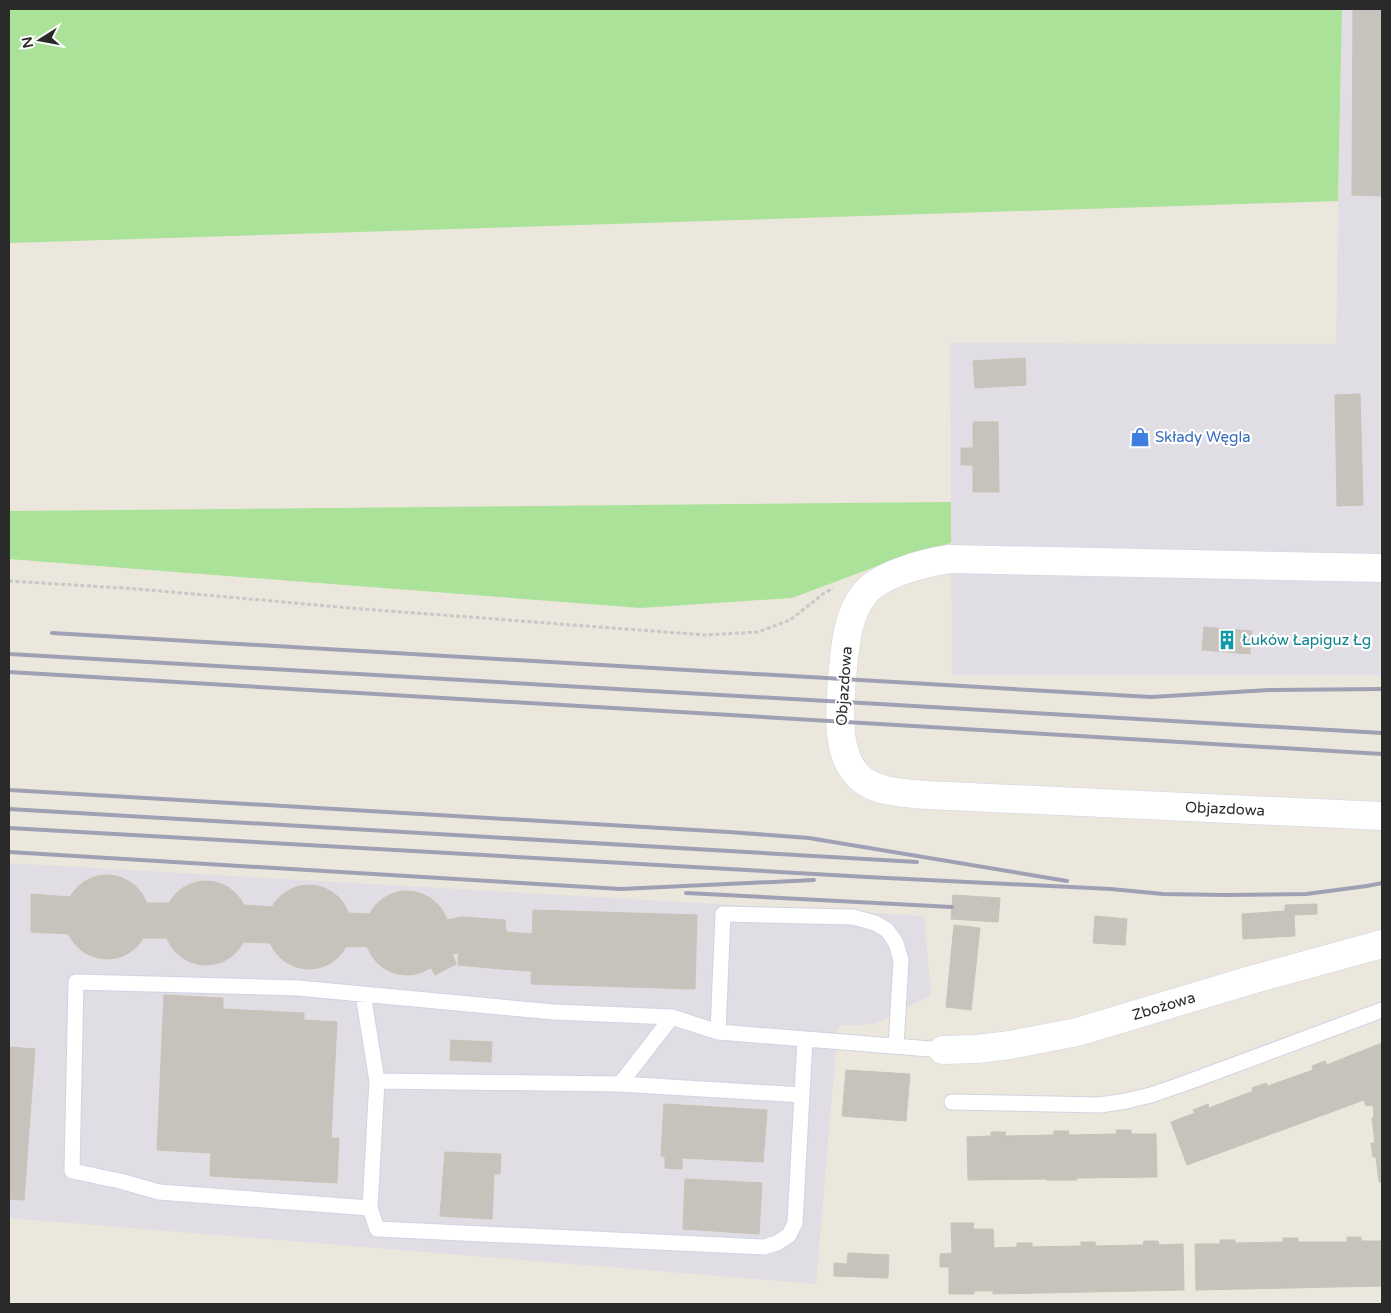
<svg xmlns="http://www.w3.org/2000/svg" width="1391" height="1313" font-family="'Varela Round',sans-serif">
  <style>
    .industrial { fill: #e0dde4 }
    .green { fill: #aae299 }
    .building { fill: #c7c3bc; stroke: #c7c3b6 }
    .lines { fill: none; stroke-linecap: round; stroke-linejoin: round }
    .lane-casing { stroke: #d1d3e3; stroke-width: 17 }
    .street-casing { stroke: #d1d3e3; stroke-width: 29 }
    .path { stroke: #c8c8c8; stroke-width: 3; stroke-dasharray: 4 2.5; stroke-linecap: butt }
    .lane { stroke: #fff; stroke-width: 15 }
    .street { stroke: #fff; stroke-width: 28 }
    .rail { stroke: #9fa0b4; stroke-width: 4 }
    .labels { text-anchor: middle; stroke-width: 4.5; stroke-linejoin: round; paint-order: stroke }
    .shop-label { font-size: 15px; fill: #366cbe; stroke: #fff; text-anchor: start }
    .culture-label { font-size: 15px; fill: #0d838f; stroke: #fff; text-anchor: start }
    .street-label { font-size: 15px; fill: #2a2a2a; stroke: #fff }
  </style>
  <rect width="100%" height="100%" fill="#ece7dc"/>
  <!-- industrial -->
  <path class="industrial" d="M1342,9H1382V675H952L950,343L1336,344Z
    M9,863L924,916L931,995L874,1024L838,1026L816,1284L9,1218Z"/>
  <!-- green -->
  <path class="green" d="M9,9H1342L1338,201L9,243Z
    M951,502V543L907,555L792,598L641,608L9,559V511Z"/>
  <!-- building -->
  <path class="building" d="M1353,9H1382V196L1352,195Z
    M1025,358L1026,385L975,388L973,361Z
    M1360,394L1363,505L1337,506L1335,395Z
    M973,422H998L999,492H973V465H961V448H973Z
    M1204,627L1252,631L1250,654L1202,650Z
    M65 917a42 42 0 1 1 84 0a42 42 0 1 1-84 0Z
    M164 923a42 42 0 1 1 84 0a42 42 0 1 1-84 0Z
    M267 927a42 42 0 1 1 84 0a42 42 0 1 1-84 0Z
    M365 933a42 42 0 1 1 84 0a42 42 0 1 1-84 0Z
    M31,894L70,897L66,910V924L69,934L31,932Z
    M953,895L1000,898L998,922L951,919Z
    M147,903H169L165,917L166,931L168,938H143L147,930L149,916Z
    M1317,904V914L1294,915L1295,936L1243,939L1242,914L1285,911V905Z
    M244,905L272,907L267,920L268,935L271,943L243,942L246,936L248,923L246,909Z
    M533,910L697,915L695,989L531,984Z
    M349,913L370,914L365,927L366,941L368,946L345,947L349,940L351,927Z
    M1095,916L1127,919L1125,945L1093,943Z
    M461,917L458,953L452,954L443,953L447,947L449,933L447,920Z
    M461,917L505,920L506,932L502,969L458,965Z
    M954,925L980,928L971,1010L946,1007Z
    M506,932L532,934L531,971L502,969Z
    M443,953L452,954L456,964L435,975L431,968L440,958Z
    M164,995L223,998V1009L304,1013V1020L337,1022L331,1138H339L337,1183L210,1176L211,1153L157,1150Z
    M451,1040L492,1042L491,1062L450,1060Z
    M1382,1043V1182H1379L1376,1157H1373L1371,1143H1375L1372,1118L1374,1117L1373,1105L1366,1106L1349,1056Z
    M9,1047L35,1049L24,1200L9,1199Z
    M1349,1056L1364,1100L1187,1165L1171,1122L1195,1113L1193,1110L1208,1104L1209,1108L1253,1091L1252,1088L1266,1083L1268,1086L1313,1070L1312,1066L1325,1061L1327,1065Z
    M846,1070L910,1074L906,1121L842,1116Z
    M664,1104L767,1110L763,1162L682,1158V1169L665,1168V1157L661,1156Z
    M1116,1130H1131V1134H1156L1157,1177L1077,1178V1180H1046V1179L968,1180L967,1137L991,1136V1132H1006L1005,1136L1054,1135V1131H1069L1068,1135L1117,1134Z
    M445,1152L501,1154L500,1174H494L492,1219L440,1216Z
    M685,1179L762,1183L759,1234L683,1229Z
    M951,1223H974L973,1229H993L994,1248L1017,1247V1243H1032V1247L1081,1246V1242H1095L1096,1246L1143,1245L1144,1241H1158L1159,1245L1183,1244L1184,1290L993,1294V1291H974V1294H949V1267H940V1254L952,1253Z
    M1347,1237H1361V1241H1382V1286L1196,1290L1195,1244H1220V1240H1235V1243L1283,1242V1238H1298V1242H1347Z
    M848,1253L889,1255L888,1278L834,1276V1263L847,1264Z"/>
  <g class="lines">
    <defs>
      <path id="lane" d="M363,994L377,1081
        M672,1017L620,1084L377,1081L370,1208L159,1192L120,1181L72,1171L76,982L298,988L554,1012L672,1017L718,1032L943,1050
        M718,1032L723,914L853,917L875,923L887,930L896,943L901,960L896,1046
        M620,1084L802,1095
        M952,1102L1100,1105L1126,1101L1151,1095L1183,1084L1382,1010
        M370,1208L377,1229L764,1247L777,1243L789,1235L795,1223L805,1039"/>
      <g id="street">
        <path id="s1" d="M1382,568L950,559C927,562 881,574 866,592C846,615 845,649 842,678C840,709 834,760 864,781C882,793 906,793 927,795L1382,816"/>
        <path id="s2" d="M943,1050L977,1049L1010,1045L1077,1032L1251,980L1382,944"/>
      </g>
    </defs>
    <!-- lane casing -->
    <use href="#lane" class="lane-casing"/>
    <!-- street casing -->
    <use href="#street" class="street-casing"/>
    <!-- path -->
    <path class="path" d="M9,581L138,589L350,608L705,635L758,632L790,620L823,594L833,588"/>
    <!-- lane -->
    <use href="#lane" class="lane"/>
    <!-- street -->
    <use href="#street" class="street"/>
    <!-- rail -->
    <path class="rail" d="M52,633L1151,697L1269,690L1382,689
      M9,654L1382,733
      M9,672L1382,754
      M9,790L729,832L809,838L1067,881
      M9,809L917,862
      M9,828L867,877L1111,889L1163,894L1225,895L1306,894L1367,886L1382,883
      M9,852L621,889L814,880
      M686,893L952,907"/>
  </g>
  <!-- icons -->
  <defs>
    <symbol id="shop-bare" viewBox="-9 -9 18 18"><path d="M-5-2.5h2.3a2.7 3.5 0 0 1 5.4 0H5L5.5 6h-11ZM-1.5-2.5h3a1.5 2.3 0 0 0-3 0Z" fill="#3f7fe0" stroke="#fff" stroke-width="2.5" paint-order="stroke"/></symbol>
    <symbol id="building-bare" viewBox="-9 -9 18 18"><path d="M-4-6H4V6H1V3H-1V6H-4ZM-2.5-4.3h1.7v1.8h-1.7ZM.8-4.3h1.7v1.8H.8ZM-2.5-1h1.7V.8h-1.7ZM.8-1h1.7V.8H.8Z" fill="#0f9aa8" stroke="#fff" stroke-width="2.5" paint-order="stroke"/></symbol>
  </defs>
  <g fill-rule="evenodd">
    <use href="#shop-bare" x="1126" y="423" width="28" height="28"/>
    <use href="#building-bare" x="1213" y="626" width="28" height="28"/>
  </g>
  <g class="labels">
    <!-- shop labels -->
    <g class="shop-label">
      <text x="1155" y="442">Składy Węgla</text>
    </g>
    <!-- culture labels -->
    <g class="culture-label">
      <text x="1242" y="645">Łuków Łapiguz Łg</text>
    </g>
    <!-- street labels -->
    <g class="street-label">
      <text transform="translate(844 686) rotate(-86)" y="5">Objazdowa</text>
      <text dy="5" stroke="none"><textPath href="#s1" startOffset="1088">Objazdowa</textPath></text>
      <text dy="5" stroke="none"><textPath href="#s2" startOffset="226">Zbożowa</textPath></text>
    </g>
  </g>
  <!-- border -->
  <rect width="1391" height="1313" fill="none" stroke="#2a2a2a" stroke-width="20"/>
  <!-- north arrow -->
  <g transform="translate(40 40) rotate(259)" stroke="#ffffff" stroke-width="4" paint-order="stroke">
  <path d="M0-4L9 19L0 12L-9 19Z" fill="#2a2a2a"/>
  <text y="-8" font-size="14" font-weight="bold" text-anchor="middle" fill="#2a2a2a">N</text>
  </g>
</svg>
